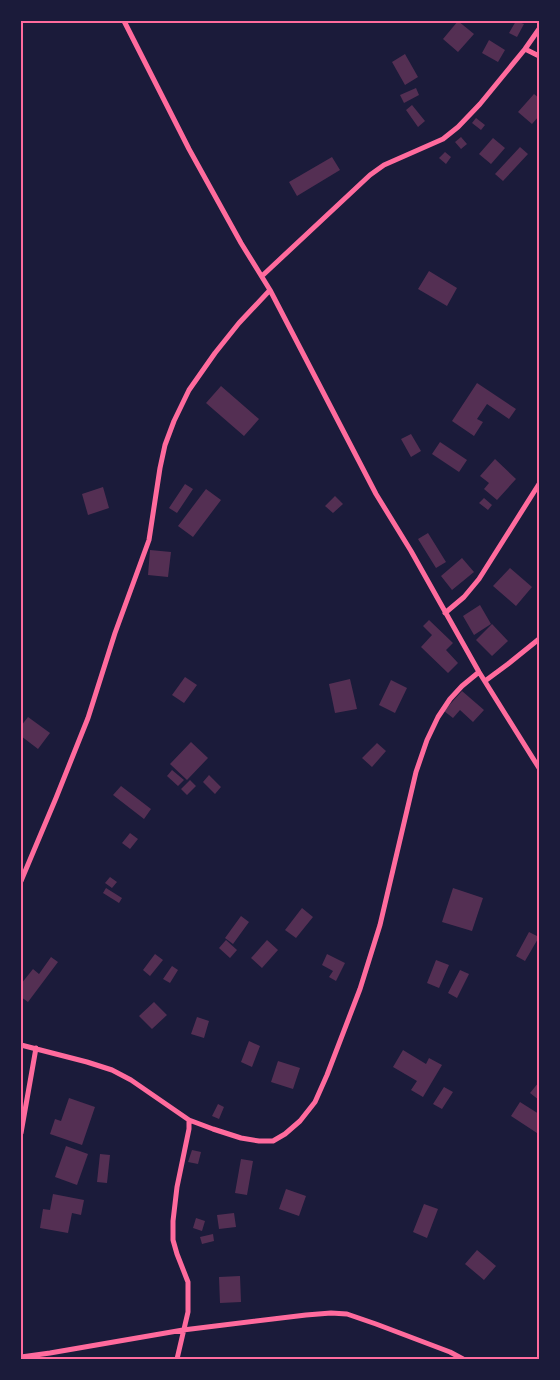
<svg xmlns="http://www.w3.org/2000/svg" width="560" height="1380" font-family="Commissioner,sans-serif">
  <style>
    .building { fill: #542f53 }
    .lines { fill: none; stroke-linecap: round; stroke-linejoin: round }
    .minor { stroke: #ff6b9d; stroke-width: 5 }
    .neatline { fill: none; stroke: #ff6b9d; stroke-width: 2 }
  </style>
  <rect width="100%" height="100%" fill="#1b1b3a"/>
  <!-- building -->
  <path class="building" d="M458,21L474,34L458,52L443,39Z
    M516,21L524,24L517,37L509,33Z
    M489,40L505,50L498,62L482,53Z
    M405,54L418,77L405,85L392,62Z
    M416,88L419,95L404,103L400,95Z
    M534,94L539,98V116L532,124L518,112Z
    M412,105L425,121L418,127L406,110Z
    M476,118L485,125L481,130L472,123Z
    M461,137L467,144L461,149L455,142Z
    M493,138L505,148L491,164L479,154Z
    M520,147L528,154L503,181L495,174Z
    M445,152L451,157L446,164L439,158Z
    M332,157L340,170L297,196L289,182Z
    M429,271L457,288L447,306L418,289Z
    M477,383L516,409L509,419L487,404L477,419L483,422L474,436L452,421Z
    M221,386L259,419L244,436L206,403Z
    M411,434L421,451L411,457L401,439Z
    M440,442L467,460L459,472L432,454Z
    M495,459L516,479L497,500L484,489L489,483L480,476Z
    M185,484L193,489L177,513L169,508Z
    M103,487L109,508L88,515L82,494Z
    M206,489L221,500L193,537L178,526Z
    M335,496L343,504L333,513L325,506Z
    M484,498L492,505L488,510L479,503Z
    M428,533L446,562L436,568L418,539Z
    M150,550L171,552L168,577L148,575Z
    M462,558L474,572L452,590L441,576Z
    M510,568L532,587L516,606L493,586Z
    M480,605L491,624L474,635L463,616Z
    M429,620L453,643L446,650L458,663L448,673L421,647L432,635L423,626Z
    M492,624L508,641L492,656L476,640Z
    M185,677L197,685L184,703L172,695Z
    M350,679L357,709L335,713L329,684Z
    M391,680L407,688L395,713L379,705Z
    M462,691L484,710L473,722L460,710L453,718L444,711Z
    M28,717L50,733L38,749L21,736V726Z
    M191,742L208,758L187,780L170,764Z
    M377,743L386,751L372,767L362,758Z
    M172,770L184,780L178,786L167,776Z
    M209,775L221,787L215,794L203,782Z
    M190,780L196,786L187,795L181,789Z
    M121,786L151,809L144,819L113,795Z
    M130,833L138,839L130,849L122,843Z
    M110,877L117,882L112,888L105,883Z
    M106,888L122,898L119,903L103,893Z
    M453,888L483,898L472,931L442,922Z
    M302,908L313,917L296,938L285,930Z
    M241,916L249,922L233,944L225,938Z
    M529,932L539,937L525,961L516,956Z
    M226,940L237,950L230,958L219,948Z
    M267,940L278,950L262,968L251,958Z
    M155,954L163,960L150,976L143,970Z
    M327,954L345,963L336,981L329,977L333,971L322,965Z
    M51,957L58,962L28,1002L21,997V984L33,969L39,974Z
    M436,960L449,965L439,988L427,983Z
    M172,966L178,970L170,983L163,979Z
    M460,970L469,974L457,998L448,993Z
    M154,1002L167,1015L152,1029L139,1016Z
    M197,1017L209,1021L204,1038L191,1034Z
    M249,1041L260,1046L252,1067L241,1062Z
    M403,1050L426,1064L429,1058L442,1065L423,1097L411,1090L417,1081L393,1067Z
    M278,1061L300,1068L293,1089L271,1082Z
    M539,1082V1100L530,1093Z
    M444,1087L453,1092L442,1109L433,1104Z
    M69,1098L95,1107L82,1145L50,1134L55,1119L61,1121Z
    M520,1102L539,1114V1130L537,1133L511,1116Z
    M218,1104L224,1107L219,1119L212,1116Z
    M66,1146L88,1154L77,1185L55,1177Z
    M192,1150L201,1152L198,1164L188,1162Z
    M100,1154L110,1155L107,1183L97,1182Z
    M241,1159L253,1161L247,1195L235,1193Z
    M286,1189L306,1196L299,1216L279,1209Z
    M53,1194L84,1200L81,1215L72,1213L68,1233L40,1228L43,1209L50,1210Z
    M424,1204L438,1209L427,1238L413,1232Z
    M234,1213L236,1227L219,1229L217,1215Z
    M196,1218L205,1221L202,1231L193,1228Z
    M213,1234L214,1241L202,1244L200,1237Z
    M477,1250L496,1266L484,1280L465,1264Z
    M240,1276L241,1302L220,1303L219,1277Z"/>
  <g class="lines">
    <!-- minor -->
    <path class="minor" d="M124,21L189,149L241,243L270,290L376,494L411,551L479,672L539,768
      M525,49L539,56
      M262,276L370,175L384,165L443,139L458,127L480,104L525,49L539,29
      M445,613L464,597L479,579L539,484
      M485,681L508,664L539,639
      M21,881L56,798L88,718L115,633L149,540L160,468L165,445L174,421L189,390L215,353L239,323L270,290
      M21,1045L87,1062L112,1070L131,1080L189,1120L213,1129L241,1138L259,1141H273L285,1134L300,1121L315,1102L327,1075L360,989L380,925L416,772L427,740L438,717L450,699L462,686L479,672
      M21,1133L36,1048
      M21,1357L50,1353L183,1330L306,1315L331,1313L347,1314L376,1324L450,1352L463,1359
      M177,1359L188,1312V1282L177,1254L173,1240V1221L177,1187L189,1129V1120"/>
  </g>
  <!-- border -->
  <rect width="560" height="1380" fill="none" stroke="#1b1b3a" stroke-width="45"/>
  <rect x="22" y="22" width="516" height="1336" class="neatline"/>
</svg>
